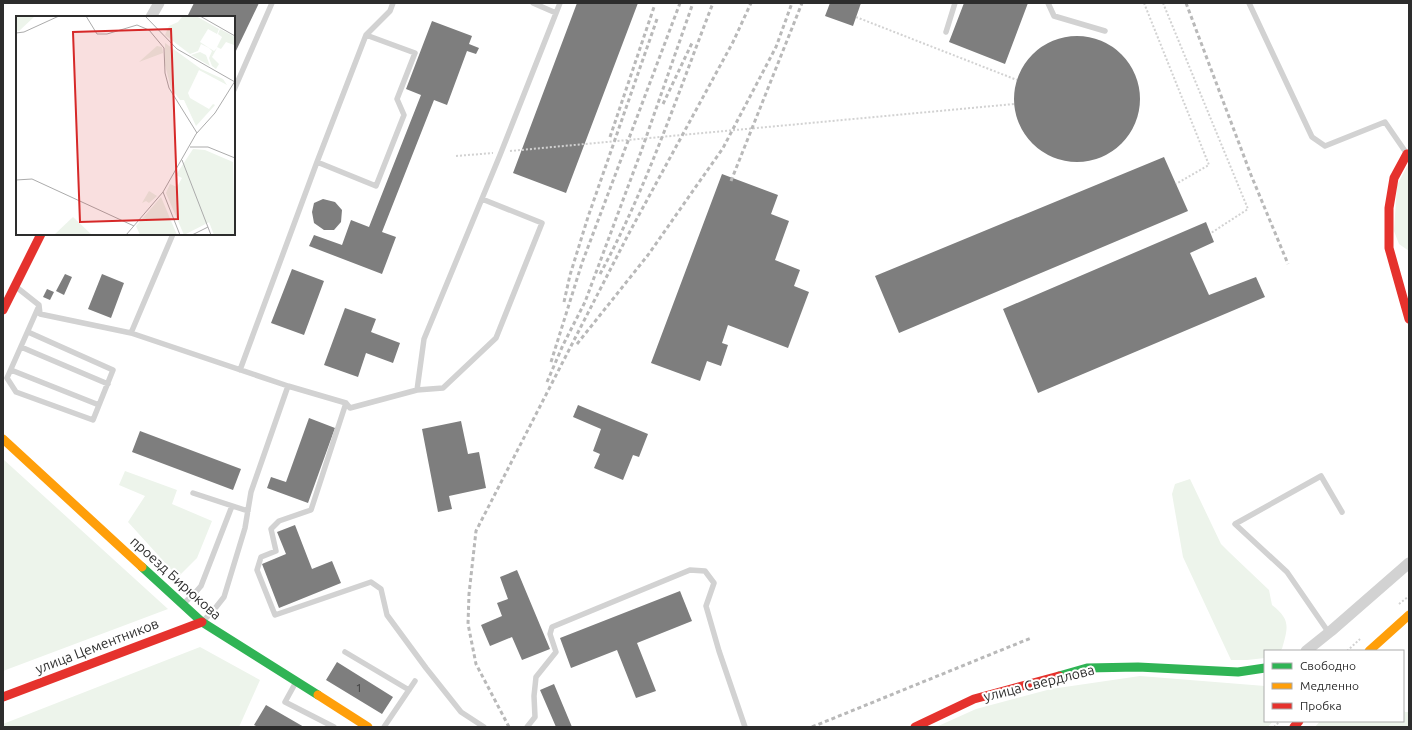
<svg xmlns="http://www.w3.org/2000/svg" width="1412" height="730" font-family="Ubuntu,sans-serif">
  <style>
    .green { fill: #edf4eb }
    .building { fill: #7e7e7e }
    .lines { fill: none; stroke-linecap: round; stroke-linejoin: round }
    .path { stroke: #d2d2d2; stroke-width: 2; stroke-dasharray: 2 2; stroke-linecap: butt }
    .lane { stroke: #d2d2d2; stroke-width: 5.5 }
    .street { stroke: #d2d2d2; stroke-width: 11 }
    .fast { stroke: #30b455; stroke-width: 9 }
    .slow { stroke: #ff9f0a; stroke-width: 9 }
    .jam { stroke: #e5322d; stroke-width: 9 }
    .rail { stroke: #b9b9b9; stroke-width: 3; stroke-dasharray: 4 3; stroke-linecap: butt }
    .labels { text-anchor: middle; stroke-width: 4; stroke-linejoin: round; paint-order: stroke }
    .number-label { font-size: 12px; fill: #414141 }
    .street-label { font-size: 14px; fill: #2d2d2d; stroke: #fff }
    .inset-road { fill: none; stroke: #ababab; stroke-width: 1 }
    .view { fill: #d62828; fill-opacity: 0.15; stroke: #d62828; stroke-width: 2 }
    .inset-edge { fill: none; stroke: #2d2d2d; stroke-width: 2 }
  </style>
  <rect width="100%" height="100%" fill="#fff"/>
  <!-- green -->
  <path class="green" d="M1409,163V251L1399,244L1394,231L1397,185Z
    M3,459L168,609L3,671Z
    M125,471L177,490L172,504L212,521L197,558L178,577L128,522L145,496L119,485Z
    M1190,479L1221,544L1229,552L1269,590L1272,605C1291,620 1288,627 1282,649L1279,651H1265V658L1247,660H1231L1183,557L1172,494L1175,484Z
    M200,647L260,680L239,727H3V724Z
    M1140,676L1265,686V721H1273L1268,727H936L976,709L1051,689Z
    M1403,708L1405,712H1409V727H1315L1320,721H1403Z"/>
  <!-- building -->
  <path class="building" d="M194,3H259L234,55V17H187Z
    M577,3H638L566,193L513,173Z
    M830,3H861L853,26L825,16Z
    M964,3H1028L1005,64L949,42Z
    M432,21L472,36L469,44L479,48L476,54L467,51L447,105L434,100L382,232L396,237L382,274L309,246L314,235L342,245L351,220L369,227L421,95L406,89Z
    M1014 99a63 63 0 1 1 126 0a63 63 0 1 1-126 0Z
    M1164,157L1188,211L899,333L875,276Z
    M722,174L778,195L771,214L789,221L775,260L800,270L794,286L809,292L788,348L728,325L722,343L728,345L721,366L707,361L700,381L651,363Z
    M323,199L335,202L342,210L341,222L334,230H324L314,223L312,212L314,203Z
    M1206,222L1214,242L1190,253L1209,295L1256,277L1265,297L1038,393L1003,309Z
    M292,269L324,281L304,335L271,323Z
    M65,274L72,277L64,295L56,291Z
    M102,274L124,283L111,318L88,309Z
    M47,289L54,292L50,300L43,297Z
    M345,308L376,319L371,332L400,343L393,363L366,353L358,377L324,365Z
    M578,405L648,434L639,457L633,455L623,480L594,468L600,454L593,451L601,429L573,417Z
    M309,418L335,428L308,503L267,488L271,477L286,482Z
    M461,421L468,454L479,452L486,488L449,496L452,509L438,512L422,429Z
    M140,431L241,469L233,490L132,452Z
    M295,525L312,569L332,561L341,583L279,608L262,564L286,554L277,532Z
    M517,570L550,649L522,660L512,637L490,646L481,625L502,616L497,603L508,599L500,577Z
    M680,591L692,621L637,643L656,691L636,698L617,650L571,668L560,638Z
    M337,662L393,697L382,714L326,680Z
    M554,684L572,727H556L540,690Z
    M266,705L304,727H258L254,725Z"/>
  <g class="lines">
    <!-- path -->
    <path class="path" d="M1144,3L1209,165L1176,184
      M1163,3L1248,209L1211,233
      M856,17L1017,80
      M510,151L1014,104
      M456,156L493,153
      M1399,604L1409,596
      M1347,651L1360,639
      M1274,727L1280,721"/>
    <!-- lane -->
    <path class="lane" d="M533,3L556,13
      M1048,3L1054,16L1105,31
      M1249,3L1312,137L1325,146L1385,122L1407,154
      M946,32L955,3
      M234,90L272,3
      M317,162L376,186L404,115L397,99L415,53L366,35
      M15,286L39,305L40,314L131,333L288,386L346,403L350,408L417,390L424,339L500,155L560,3
      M28,332L113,370L93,420L16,392L7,378L38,308
      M131,333L173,234
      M21,347L108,384
      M11,370L99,405
      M240,370L317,162L366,35L390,11L393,3
      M417,390L443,388L496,338L542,223L482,199
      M346,403L311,510L279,521L271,529L276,551L261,557L257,570L275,615L371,582L381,589L387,615L426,668L461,712L484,727
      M193,493L248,511
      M183,604L194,594L201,586L232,506
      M202,622L213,611L224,597L245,528L251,492L288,386
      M1329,633L1287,572L1235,524L1321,476L1342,512
      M345,652L409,690
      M296,682L285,702L334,727
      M384,727L415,681
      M527,727L535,717L534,696L536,677L556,652L550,634L552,627L690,570L705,571L714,583L706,606L719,651L745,727"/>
    <!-- street -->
    <path class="street" d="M151,17L159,3
      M1306,651L1331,631L1409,563"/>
    <!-- fast -->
    <path class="fast" d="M142,567L202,622L318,695
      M1059,676L1087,668L1138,667L1238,672L1265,668"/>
    <!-- slow -->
    <path class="slow" d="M3,439L142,567
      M1369,651L1409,615
      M318,695L368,727"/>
    <!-- jam -->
    <path class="jam" d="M1409,154H1407L1394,178L1389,208V248L1409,319
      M3,310L41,234
      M3,697L202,622
      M915,727L974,699L1059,676
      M1294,727L1299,721"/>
    <!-- rail -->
    <path class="rail" d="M1186,3L1251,175L1288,264
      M663,104L692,43
      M610,137L654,7
      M731,181L802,3
      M600,274C646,190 678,93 713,3
      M564,302L570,275L588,217L657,19
      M577,344L648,255L723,148L776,47L792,3
      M551,362L582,263L680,3
      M547,382L563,345L585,302L642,149L693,3
      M509,727L476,664L468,624L469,594L476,531L628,235L733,42L751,3
      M812,727L1031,638"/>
  </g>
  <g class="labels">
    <!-- number labels -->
    <g class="number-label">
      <text x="359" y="692">1</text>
    </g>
    <!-- street labels -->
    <g class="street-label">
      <text transform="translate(176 578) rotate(42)" y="5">проезд Бирюкова</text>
      <text transform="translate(97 646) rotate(-21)" y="5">улица Цементников</text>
      <text transform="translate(1039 683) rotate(-14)" y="5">улица Свердлова</text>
    </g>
  </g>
  <!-- overview -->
  <g transform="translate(16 16)">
    <rect width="219" height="219" fill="#fff"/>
    <path d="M0,0H19L3,15L0,14ZM167,0H180L203,13L201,18L192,13L184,26L198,35L201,32L196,41L203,48L200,53L196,50L200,52L196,50L193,42L196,35L193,32L185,28L182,35L174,38L149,19L153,10L162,6ZM204,13L219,21L218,29L210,26L205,33L201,31L206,21L202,18ZM149,27L185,53L207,63L211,69L183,54L172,77L174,82L193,93L197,88L199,89L180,110L168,84H164L155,72L149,49ZM141,30L146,31L147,37L123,46ZM184,36L190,39L194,50L175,39ZM177,133L189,134L217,146L219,219H198L193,206L211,197L168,219L150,177L154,168L161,171L166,162L160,159ZM133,175L141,180L133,187L130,185L126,187ZM145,181L161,219H124L120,210ZM57,201L76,219H38Z" fill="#edf4eb"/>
    <path class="inset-road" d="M70,0L81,18H91L121,9L133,14L148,32L149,57L153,72L181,117M129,0L161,33L219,66M184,0L219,20M0,17L8,16L43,0M174,131H192L219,142M166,144L195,219M0,164L16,163L118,210M147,176L164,219M110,219L147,176L180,118L199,97L219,65M176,219L192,211"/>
    <path class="view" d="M155,13L162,203L64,206L57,16Z"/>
    <rect width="219" height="219" class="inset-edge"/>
  </g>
  <!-- border -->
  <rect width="1412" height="730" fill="none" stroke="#2d2d2d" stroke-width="8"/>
  <!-- legend -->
  <rect x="1264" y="650" width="140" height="72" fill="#ffffff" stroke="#ababab"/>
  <rect x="1272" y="663" width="20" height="6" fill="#30b455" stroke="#ababab"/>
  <text x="1300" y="670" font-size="12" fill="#2d2d2d">Свободно</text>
  <rect x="1272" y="683" width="20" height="6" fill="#ff9f0a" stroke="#ababab"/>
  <text x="1300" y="690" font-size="12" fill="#2d2d2d">Медленно</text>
  <rect x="1272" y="703" width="20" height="6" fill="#e5322d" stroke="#ababab"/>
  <text x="1300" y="710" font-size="12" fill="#2d2d2d">Пробка</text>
</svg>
